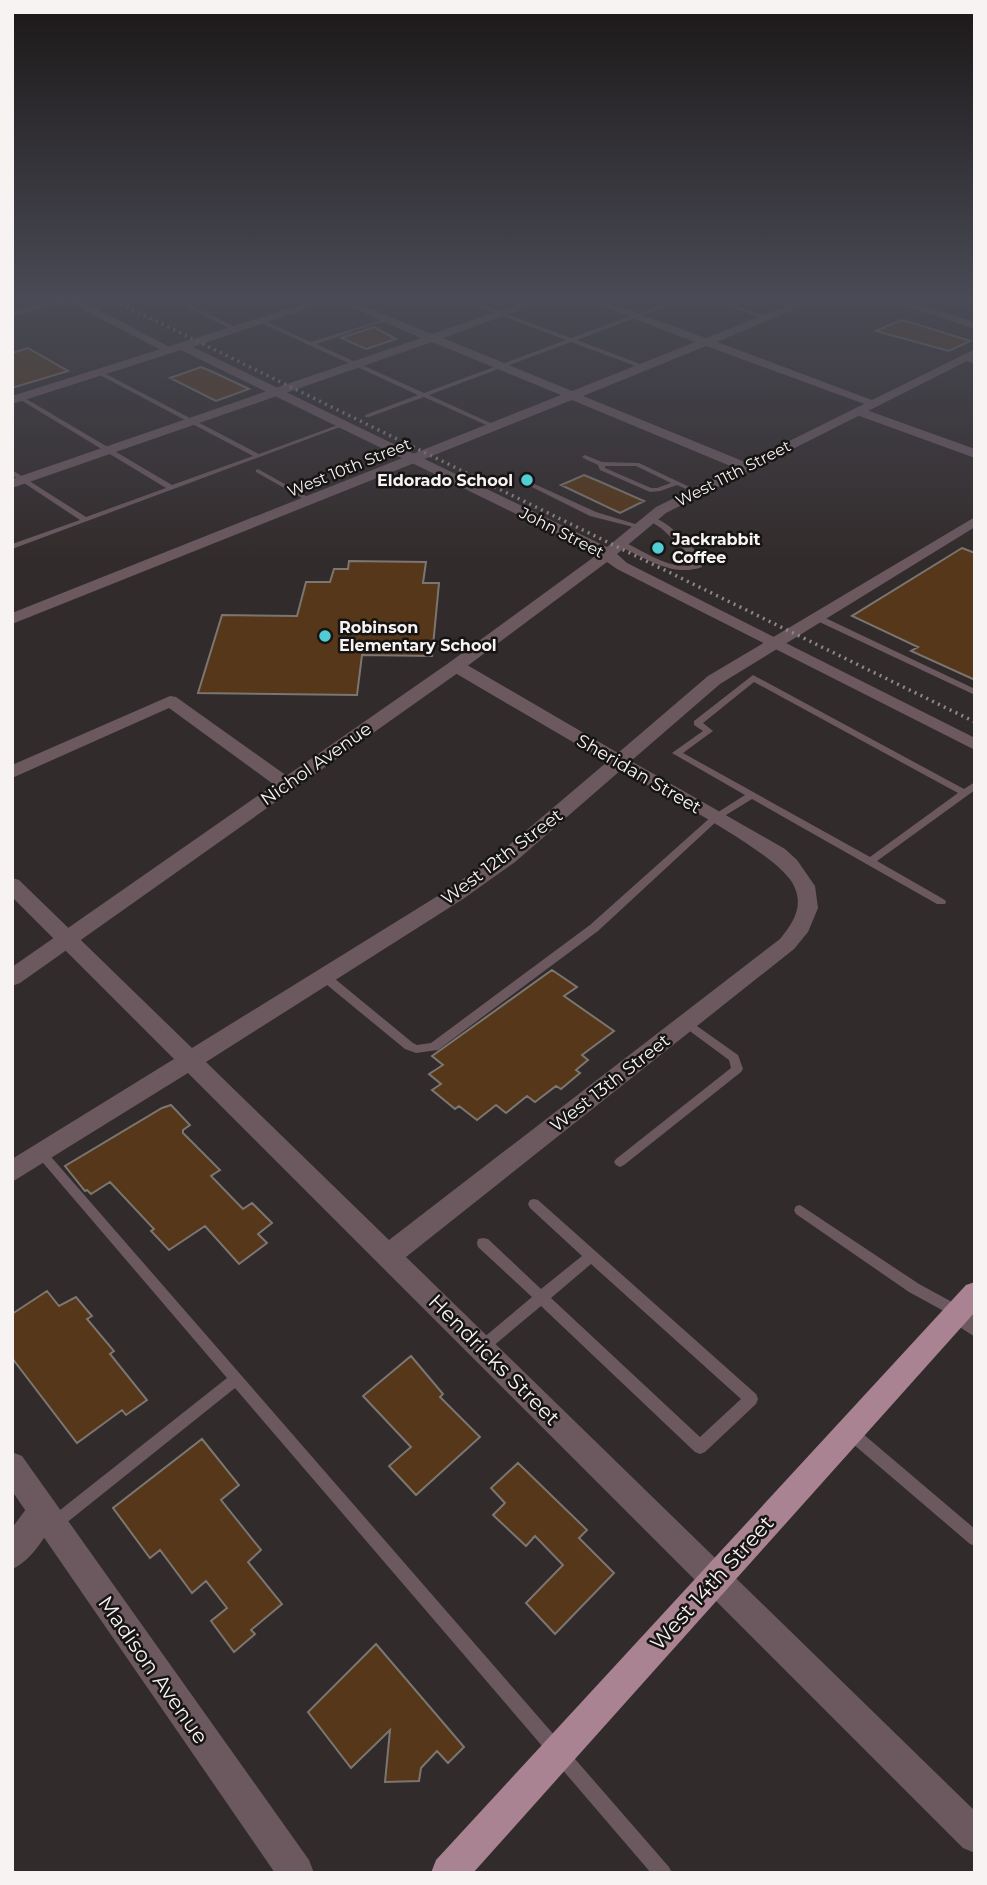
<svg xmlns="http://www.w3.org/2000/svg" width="987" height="1885" font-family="Montserrat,sans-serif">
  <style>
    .building { fill: #563719; stroke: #7b7671; stroke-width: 2 }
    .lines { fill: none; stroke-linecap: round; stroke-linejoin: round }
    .service { fill: #6c5960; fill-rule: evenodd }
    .minor { fill: #6c5960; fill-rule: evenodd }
    .tertiary { fill: #6c5960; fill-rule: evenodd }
    .primary { fill: #aa8393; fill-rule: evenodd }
    .rail { stroke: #8d8888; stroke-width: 3.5; stroke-dasharray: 2 4.5; stroke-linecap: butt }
    .poi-dot { fill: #52ccd5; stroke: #171514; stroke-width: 2.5 }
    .labels { text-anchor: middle; stroke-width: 5; stroke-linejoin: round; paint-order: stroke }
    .far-street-label { font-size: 16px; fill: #f7f3f3; stroke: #171514 }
    .far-poi-label { font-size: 16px; font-weight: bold; fill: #f7f3f3; stroke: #171514; text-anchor: start }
    .street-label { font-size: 18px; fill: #f7f3f3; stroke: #171514 }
    .near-street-label { font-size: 21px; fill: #f7f3f3; stroke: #171514 }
  </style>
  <rect width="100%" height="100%" fill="#322b2b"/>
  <!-- building -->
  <path class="building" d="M901,320L913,323L970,341L949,351L876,331Z
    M374,327L396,339L366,349L341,338Z
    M28,348L68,371L12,388V353Z
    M201,367L213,372L249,389L216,401L170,378Z
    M584,475L603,483L644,501L620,513L561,485Z
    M962,548L975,553V680L911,651L918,647L852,616Z
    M349,561L426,562L423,583H439L432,656L362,655L357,695L198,693L222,615L297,616L306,582H330L334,569H348Z
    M552,970L577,987L564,996L614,1031L582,1055L588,1060L576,1070L580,1073L561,1089L556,1086L535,1102L527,1096L506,1113L496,1105L477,1120L459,1106L455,1109L432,1090L441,1084L429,1074L443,1065L432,1056Z
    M171,1105L190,1125L183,1130V1133L220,1170L211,1176L243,1209L252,1203L272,1223L258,1234L267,1243L239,1264L205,1226L169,1250L151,1231L154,1229L110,1182L91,1194L87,1190L85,1191L65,1166L162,1108Z
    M47,1291L59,1306L76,1297L92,1316L87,1319L114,1351L110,1354L147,1400L126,1415L122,1410L77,1443L12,1358V1314Z
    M411,1356L443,1394L440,1397L480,1437L416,1495L389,1466L411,1447L363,1396Z
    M202,1439L239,1485L221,1500L261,1550L248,1562L282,1604L251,1630L255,1634L234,1652L211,1621L227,1608L206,1581L192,1593L160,1550L150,1558L113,1508Z
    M518,1463L587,1530L579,1538L614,1573L555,1634L526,1603L563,1565L535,1536L526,1546L493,1515L505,1503L491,1488Z
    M376,1644L464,1747L448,1763L437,1751L421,1768L419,1781L385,1782L390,1730L351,1768L308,1712Z"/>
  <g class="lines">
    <!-- service -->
    <path class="service" d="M211,298H219L194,307L237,328V330H233L186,307Z
      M455,298H463L571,338L680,298H688L577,340L645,366V368H641L571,342L429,395L497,426L498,427L495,429L424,397L369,417H365V415L418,395L257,321L262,320L311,342L388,318V320L316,344L424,393L566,340Z
      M477,298H485L491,300L504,298L525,307L520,308L502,301L491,304Z
      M706,298H714L769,318L764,319Z
      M763,298H771L796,307L791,308Z
      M963,356L975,360V364L961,359V357Z
      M98,372H102L259,454L343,423L348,424L12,549V544L80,520L12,475V470L86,517L166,488L19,399V397H23L172,485L253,456L98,374Z
      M585,455L602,462L639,463L700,492L695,493L677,485L660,491L650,492L600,470L598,465L583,458L582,457ZM605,466H636L671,483L657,488H651L605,468Z
      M258,469L313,500L315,501L309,502L256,472V470Z
      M526,482H530L596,512L645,527L641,529L590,516L526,484Z
      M648,516C666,518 688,544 701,556L702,567C672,578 645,557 618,546V542H624C644,551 672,572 695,564L694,559L661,528L648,520Z
      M813,615H819L975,689V695L813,619Z
      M753,675L964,789L975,782V790L877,861L945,900L946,902L945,904H937L752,799L718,820L598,931L438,1050L416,1053L405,1049L321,980L320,977L321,974H329L413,1043L417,1045L431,1043L590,925L712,816L745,795L672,753L703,731L694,725V721ZM754,682L958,793L870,857L683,753L713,731L703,723Z
      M687,1019L738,1055L743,1069L741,1072L624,1165L620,1167L616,1165L614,1162L616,1159L731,1068L729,1060L683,1026L681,1023L683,1020Z
      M42,1149L46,1151L669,1867L672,1873H651L235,1388L60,1528L55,1530L50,1528L47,1523L50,1518L227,1378L38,1157L36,1154L38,1151Z
      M534,1199L538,1200L756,1394L758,1399L756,1404L705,1452L700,1454L695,1452L541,1306L486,1352L481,1354L476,1352L474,1348L476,1344L532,1297L478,1247L477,1243L478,1239L483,1238L488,1239L541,1289L582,1256L530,1208L528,1204L530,1200ZM591,1264L741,1399L700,1437L551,1298Z
      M800,1205L919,1284L963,1308L965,1312L963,1316L958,1318L953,1316L909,1292L796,1214L794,1210L796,1206Z
      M851,1426L856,1428L975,1529V1546L970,1544L846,1438L844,1433L846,1428Z"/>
    <!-- minor -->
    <path class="minor" d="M58,298H77L175,350L165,352L68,302L12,317V310Z
      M330,298H344L432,334L537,298H552L443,338L572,391L695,342L580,298H595L706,338L807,298H821L717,342L880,403L878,406H870L706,346L583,396L750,464V470H740L572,400L12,624V613L561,395L432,342L12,488V479L421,338Z
      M882,298H898L975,322V329Z
      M858,407L975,449V458L854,414L852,411Z
      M975,517V527L720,684L631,761L785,849L797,860L815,886L818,908L808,932L794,949L406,1257L975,1811V1853L963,1848L188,1073L12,1182V1159L174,1059L12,897V878L19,880L192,1048L449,889L501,852L607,762L450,670L448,666L450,662H462L618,753L708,676ZM621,770C656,791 781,854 794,886C804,907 793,923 780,939L389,1240L206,1062L463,899L515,862Z
      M170,696L176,697L294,781L296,785L294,789H280L169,708L12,778V765Z
      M958,1300L975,1309V1337L949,1320L945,1312L949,1304Z
      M43,1496L54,1501L58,1511C50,1531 32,1561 12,1569V1528L32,1501Z"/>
    <!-- tertiary -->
    <path class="tertiary" d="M323,298H339L193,347L607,547L656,507L975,349V357L666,513L617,554L627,563L975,738V750L617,569L607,562L462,670L20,983L12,986V967L450,662L598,554L181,350L12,404V396Z
      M12,1452L22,1456L309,1860L314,1873H275L12,1491Z"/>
    <!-- primary -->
    <path class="primary" d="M975,1282V1312L473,1873H431L436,1860L966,1285Z"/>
    <!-- rail -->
    <path class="rail" d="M109,298L975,722"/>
  </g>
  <!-- sky -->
  <linearGradient id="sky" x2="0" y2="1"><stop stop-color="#1c1818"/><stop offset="0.53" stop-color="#494a55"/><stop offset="1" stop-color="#494a55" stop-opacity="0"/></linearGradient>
  <rect width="987" height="562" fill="url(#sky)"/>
  <!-- markers -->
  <g class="poi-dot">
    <circle cx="527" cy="480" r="7"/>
    <circle cx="658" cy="548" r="7"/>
    <circle cx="325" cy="636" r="7"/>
  </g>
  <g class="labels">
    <!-- far-street labels -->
    <g class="far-street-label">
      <text transform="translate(349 467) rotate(-22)" y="6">West 10th Street</text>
      <text transform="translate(733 473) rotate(-27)" y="6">West 11th Street</text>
      <text transform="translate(562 532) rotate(27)" y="6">John Street</text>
    </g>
    <!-- far-poi labels -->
    <g class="far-poi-label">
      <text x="513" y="486" text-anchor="end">Eldorado School</text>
      <text x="672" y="545">Jackrabbit<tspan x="672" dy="18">Coffee</tspan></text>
      <text x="339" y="633">Robinson<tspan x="339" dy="18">Elementary School</tspan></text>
    </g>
    <!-- street labels -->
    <g class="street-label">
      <text transform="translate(316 764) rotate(-35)" y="6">Nichol Avenue</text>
      <text transform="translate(639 774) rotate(30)" y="6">Sheridan Street</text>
      <text transform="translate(502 857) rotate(-37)" y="6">West 12th Street</text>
      <text transform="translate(610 1083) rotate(-38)" y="6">West 13th Street</text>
    </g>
    <!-- near-street labels -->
    <g class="near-street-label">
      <text transform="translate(494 1360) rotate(45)" y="7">Hendricks Street</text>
      <text transform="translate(712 1583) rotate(-48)" y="7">West 14th Street</text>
      <text transform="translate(153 1670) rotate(55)" y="7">Madison Avenue</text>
    </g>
  </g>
  <!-- border -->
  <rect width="987" height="1885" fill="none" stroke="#f7f3f3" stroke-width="28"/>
</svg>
